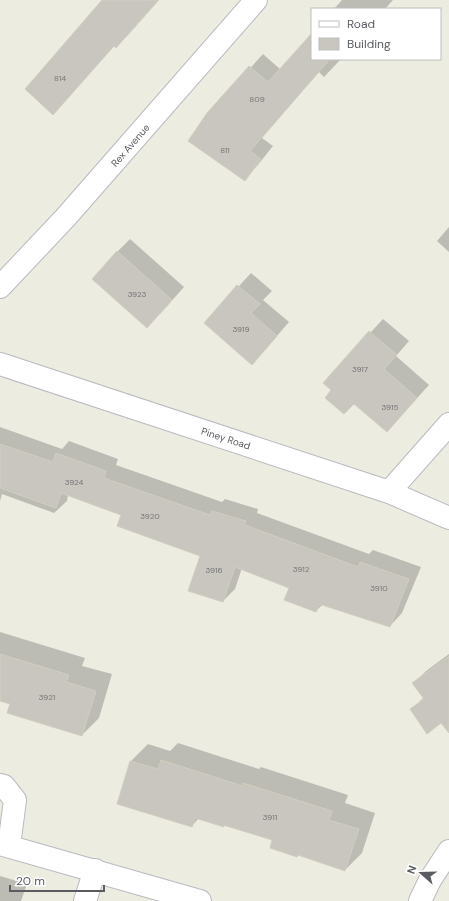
<svg xmlns="http://www.w3.org/2000/svg" width="449" height="901" font-family="'DM Sans',sans-serif">
  <style>
    .shadow { fill: #0003 }
    .building { fill: #c8c6be; stroke: #d1cebf }
    .lines { fill: none; stroke-linecap: round; stroke-linejoin: round }
    .minor-casing { stroke: #b9bac0; stroke-width: 24 }
    .minor { stroke: #fff; stroke-width: 22 }
    .labels { text-anchor: middle; stroke-width: 3.5; stroke-linejoin: round; paint-order: stroke }
    .number-label { font-size: 8px; fill: #767679 }
    .street-label { font-size: 10px; fill: #5a5c62; stroke: #fff }
  </style>
  <rect width="100%" height="100%" fill="#edece1"/>
  <!-- shadow -->
  <path class="shadow" d="M104,0H159L129,34L116,47L115,45L53,113Z
    M342,0H393L385,9H334Z
    M312,34V59H341L324,77L319,72L262,138L273,146L257,166L245,179L208,114L263,54L281,70Z
    M449,227V252L437,241Z
    M130,239L184,287L160,314L117,252Z
    M251,273L272,291L263,300L289,322L264,351L205,323Z
    M383,319L409,341L396,356L429,385L387,431L354,403L333,390L324,383Z
    M0,427L62,449L69,441L118,459L116,465L222,502L225,499L258,509L257,513L369,554L373,550L421,567L402,613L390,626L323,604L316,611L290,587L242,568L235,589L223,601L201,555L123,514L68,495L67,501L54,513L2,494L0,501Z
    M0,632L85,658L82,666L112,674L99,718L82,735L11,703L0,700Z
    M449,654V717L411,710L424,697L414,683L426,671Z
    M178,743L259,769L261,767L348,795L345,803L375,813L362,853L345,870L273,840L199,818L192,826L118,803L131,761L148,744L170,751Z
    M0,876L27,884L21,901H0Z"/>
  <!-- building -->
  <path class="building" d="M102,0H158L116,48L114,46L53,115L25,89Z
    M312,33V59H330L250,151L261,159L245,181L188,141L207,113L249,66L268,82Z
    M117,251L172,300L147,328L92,279Z
    M237,285L260,304L251,313L277,336L252,365L204,323Z
    M369,331L397,355L384,369L417,398L387,432L354,404L344,414L325,398L331,390L323,383Z
    M0,444L53,462L56,453L106,471L104,478L210,515L212,511L246,521L245,525L358,567L360,562L409,579L390,627L319,604L316,612L284,600L289,588L235,567L223,602L188,591L200,556L117,526L121,515L61,493L56,508L0,488Z
    M0,654L69,675L66,682L96,691L82,736L7,713L10,704L0,701Z
    M449,656V733L441,723L427,734L410,709L424,699L412,683Z
    M161,760L243,786V783L332,811L329,820L359,829L345,871L298,855L297,857L270,848L272,840L224,825V827L195,818L192,827L117,804L130,761L158,769Z"/>
  <g class="lines">
    <defs>
      <path id="minor" d="M0,287L66,217L256,0
        M0,364L389,492L449,518
        M389,492L449,424
        M0,785L4,786L15,800L9,846
        M0,844L200,901
        M85,901L95,870
        M420,901L430,880L449,851"/>
    </defs>
    <!-- minor casing -->
    <use href="#minor" class="minor-casing"/>
    <!-- minor -->
    <use href="#minor" class="minor"/>
  </g>
  <g class="labels">
    <!-- number labels -->
    <g class="number-label">
      <text x="60" y="81">814</text>
      <text x="257" y="102">809</text>
      <text x="225" y="153">811</text>
      <text x="137" y="297">3923</text>
      <text x="241" y="332">3919</text>
      <text x="360" y="372">3917</text>
      <text x="390" y="410">3915</text>
      <text x="74" y="485">3924</text>
      <text x="150" y="519">3920</text>
      <text x="301" y="572">3912</text>
      <text x="214" y="573">3916</text>
      <text x="379" y="591">3910</text>
      <text x="47" y="700">3921</text>
      <text x="270" y="820">3911</text>
    </g>
    <!-- street labels -->
    <g class="street-label">
      <text transform="translate(130 145) rotate(-49)" y="4">Rex Avenue</text>
      <text transform="translate(226 438) rotate(18)" y="4">Piney Road</text>
    </g>
  </g>
  <!-- legend -->
  <rect x="311" y="8" width="130" height="52" fill="#ffffff" stroke="#bdbec0"/>
  <rect x="319" y="21" width="20" height="6" fill="#ffffff" stroke="#bdbec0"/>
  <text x="347" y="28" font-size="12" fill="#5a5c62">Road</text>
  <rect x="319" y="38" width="20" height="12" fill="#c8c6be" stroke="#bdbec0"/>
  <text x="347" y="48" font-size="12" fill="#5a5c62">Building</text>
  <!-- north arrow -->
  <g transform="translate(421 873) rotate(290)" stroke="#ffffff" stroke-width="3" paint-order="stroke">
  <path d="M0-3L7 15L0 10L-7 15Z" fill="#5a5c62"/>
  <text y="-6" font-size="11" font-weight="bold" text-anchor="middle" fill="#5a5c62">N</text>
  </g>
  <!-- scale -->
  <path d="M10 885v6h94v-6" fill="none" stroke="#5a5c62" stroke-width="2"/>
  <text x="16" y="885" font-size="12" fill="#5a5c62" stroke="#ffffff" stroke-width="3" paint-order="stroke">20 m</text>
</svg>
